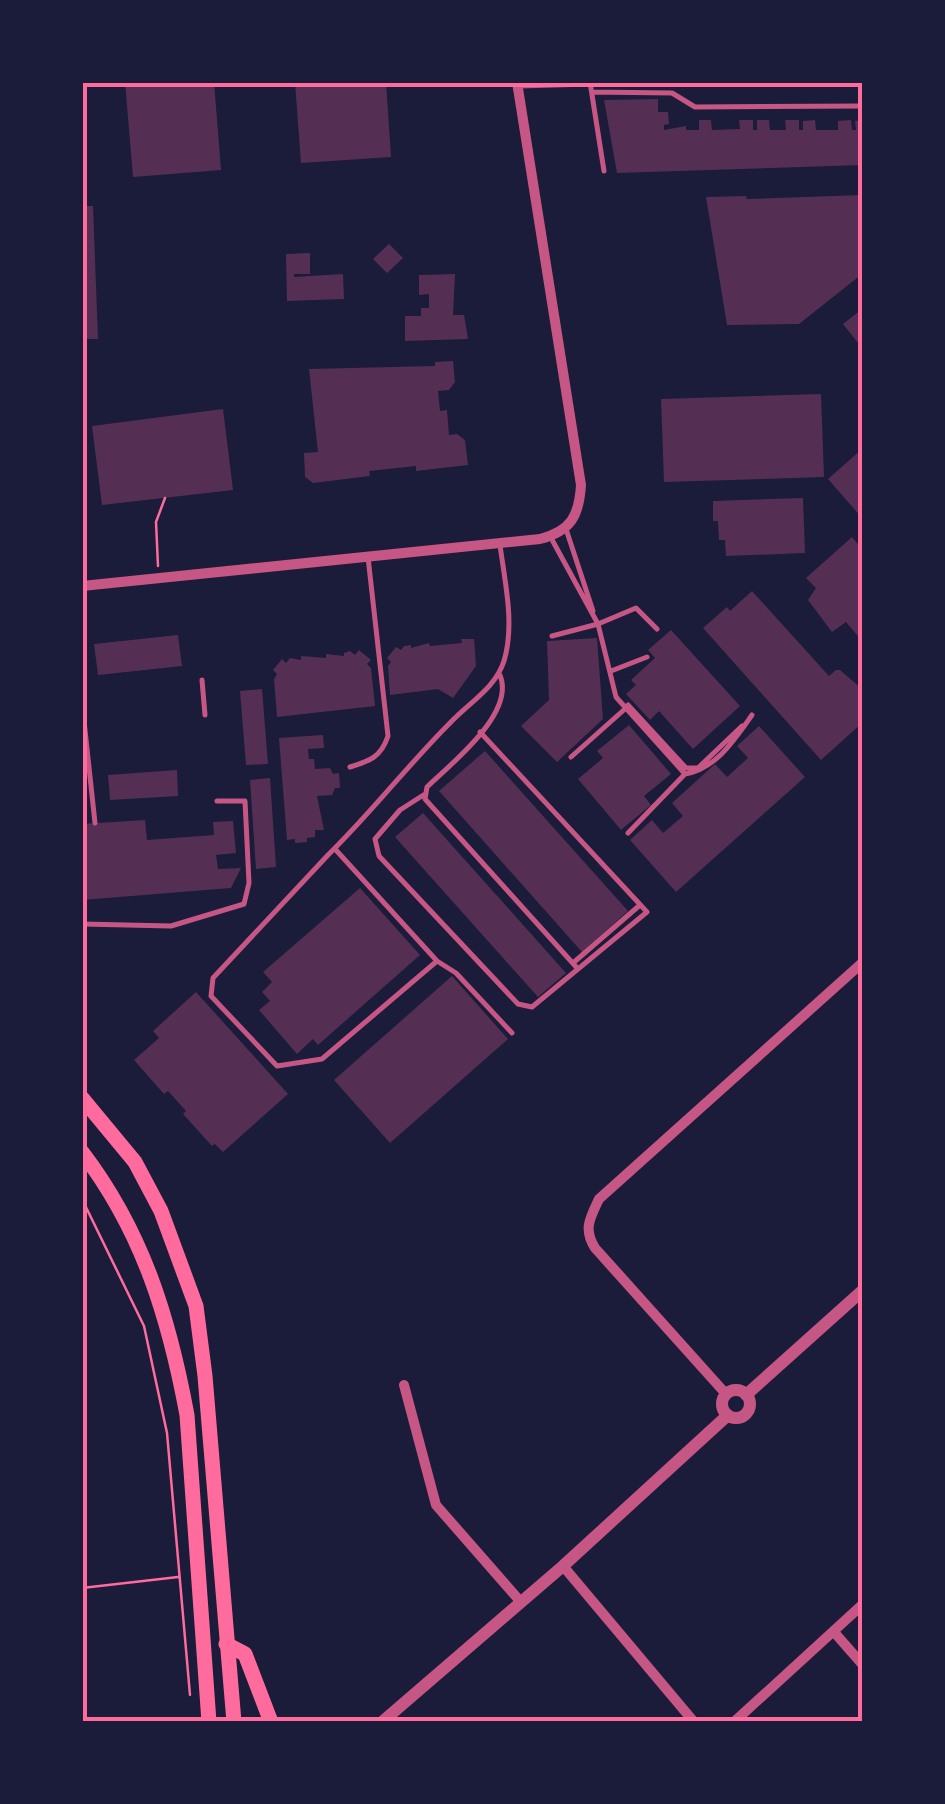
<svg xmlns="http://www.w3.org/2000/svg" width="945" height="1804" font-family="'Golos Text',sans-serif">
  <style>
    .building { fill: #542f53 }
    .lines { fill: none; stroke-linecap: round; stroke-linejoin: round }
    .path { stroke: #ff6b9d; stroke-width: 2.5 }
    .service { stroke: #c65784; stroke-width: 5 }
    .minor { stroke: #c65784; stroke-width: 10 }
    .tertiary { stroke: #c65784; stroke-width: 12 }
    .primary { stroke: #ff6b9d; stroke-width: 15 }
    .neatline { fill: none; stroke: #ff6b9d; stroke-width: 4 }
  </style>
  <rect width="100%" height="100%" fill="#1b1b3a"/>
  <!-- building -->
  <path class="building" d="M125,82H214L221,170L133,177Z
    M295,82H386L391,157L301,163Z
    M658,99V112H668L669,124L664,125V130L686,126V130H699V120H711L712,130L740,129L739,120H753V130H757V120H769L770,130H786L785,120H799V130H803V121L815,120L816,130H838V121L851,120L852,130H856L855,121L862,120V165L617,173L604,100Z
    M862,195V274L799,324L727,325L706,197L746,196L747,199Z
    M82,206H93L98,339H82Z
    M389,244L403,258L387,273L373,259Z
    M310,253V274H294V277L343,274L344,299L287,301L286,254Z
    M455,274L453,315H464L468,339L405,341V316H421V308H429V294L419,295V275Z
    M862,309V348L843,324Z
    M453,361L455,382L449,390L438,391L440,411L447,410L449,435L457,434L465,440L468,465L416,471V466L369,471L370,476L313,483L305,477L304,453L318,452L309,369L435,366V362Z
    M821,394L824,477L664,482L661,399Z
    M223,409L233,490L102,505L92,426Z
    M862,449V518L828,479Z
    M803,498L805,553L726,556L725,540H719L718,521H713V501Z
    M852,537L862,549V641L846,622L832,632L808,600L816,588L806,578Z
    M752,591L829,676L836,670H840L862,689V706L858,710L862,715V723L821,760L703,628L727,607L730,611Z
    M671,630L740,706L693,749L659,711L650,720L626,694L636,685L631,680L655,658L648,650Z
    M178,635L182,666L98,675L94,644Z
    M597,638L603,719L557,762L521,726L549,700L547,641Z
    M461,639H474L476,666L453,698L438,689L390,695L388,666L391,662L387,658L396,647L401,650L404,646L411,645V648L429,643L430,646L462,643Z
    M359,650L371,660L367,664L371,668L375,706L277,717L274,679L277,674L273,670L282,659L286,663L290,658L301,660V656L326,658V654L344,656V653L350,651L355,655Z
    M262,689L268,764L246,765L240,691Z
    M629,725L671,774L644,796L651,805L621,830L578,779L603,758L597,751Z
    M759,726L805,777L676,892L630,840L652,820L663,833L683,816L672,803L715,764L727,777L748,758L737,746Z
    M323,735L324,748L308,749L309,759H314L315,769L330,768L333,774L339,773L340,788H335L332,795L317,796L324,830H315V837L307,838V842L295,843V839L287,840L279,738Z
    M485,751L628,911L582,952L439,791Z
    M177,770L178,796L110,800L108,775Z
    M270,778L276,867L256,869L250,780Z
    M423,813L566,973L538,997L395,837Z
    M145,820L147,840L214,835L213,822L233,821L236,853L216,855L218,869L241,868L231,888L82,900V824Z
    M360,888L420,955L318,1045L313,1039L297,1054L259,1010L270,1001L262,992L272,982L263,972Z
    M452,976L508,1039L390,1143L334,1080Z
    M196,992L288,1094L223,1152L215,1144L212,1146L183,1114L186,1111L168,1091L164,1094L134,1060L159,1038L153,1031Z"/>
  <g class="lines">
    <!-- path -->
    <path class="path" d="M158,566L156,522L165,498
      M82,1199L144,1326L167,1433L190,1695
      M82,1588L178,1577"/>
    <!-- service -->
    <path class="service" d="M590,82L604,171
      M518,86L590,84
      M592,92L672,93L695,107L862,106
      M566,529L593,611
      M550,536L598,624L616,697L685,774C716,769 735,739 752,715
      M552,636L598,624L636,608L657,629
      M611,671L647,657
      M499,673C518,711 453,762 427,787L425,799L578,969
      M202,680L205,715
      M82,702L95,823
      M628,705L686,768H698L742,726
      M571,757L626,708
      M350,767C370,761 381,757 388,736L368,557
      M425,794L400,810L375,839L379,856L518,1004L532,1007L647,912L480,732
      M628,833L685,774
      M335,849L437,961L322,1059L277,1066L211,996L213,978L328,855C371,813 407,766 449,724C468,703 495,689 504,661C515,624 505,583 500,545
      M82,924L171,926L244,904L249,883L245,801H217
      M437,961L456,973L512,1033
      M573,963L640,905"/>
    <!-- minor -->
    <path class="minor" d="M82,586L540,539C571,531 579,516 581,485L517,82
      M404,1385L436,1505L520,1601
      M726,1394L595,1248C583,1229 590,1218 599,1199L862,963
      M563,1566L694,1722
      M834,1632L862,1664
      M734,1722L862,1605"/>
    <!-- tertiary -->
    <path class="tertiary" d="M722 1404a14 14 0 1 1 28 0a14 14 0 1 1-28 0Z
      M746,1395L862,1291
      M382,1722L563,1566L728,1415"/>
    <!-- primary -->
    <path class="primary" d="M82,1098L135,1162L161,1211L196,1306L205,1376L234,1722
      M82,1152C143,1232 169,1318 187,1415L209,1722
      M226,1644L245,1654L271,1722"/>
  </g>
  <!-- border -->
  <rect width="945" height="1804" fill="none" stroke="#1b1b3a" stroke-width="170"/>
  <rect x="85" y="85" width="775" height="1634" class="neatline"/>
</svg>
